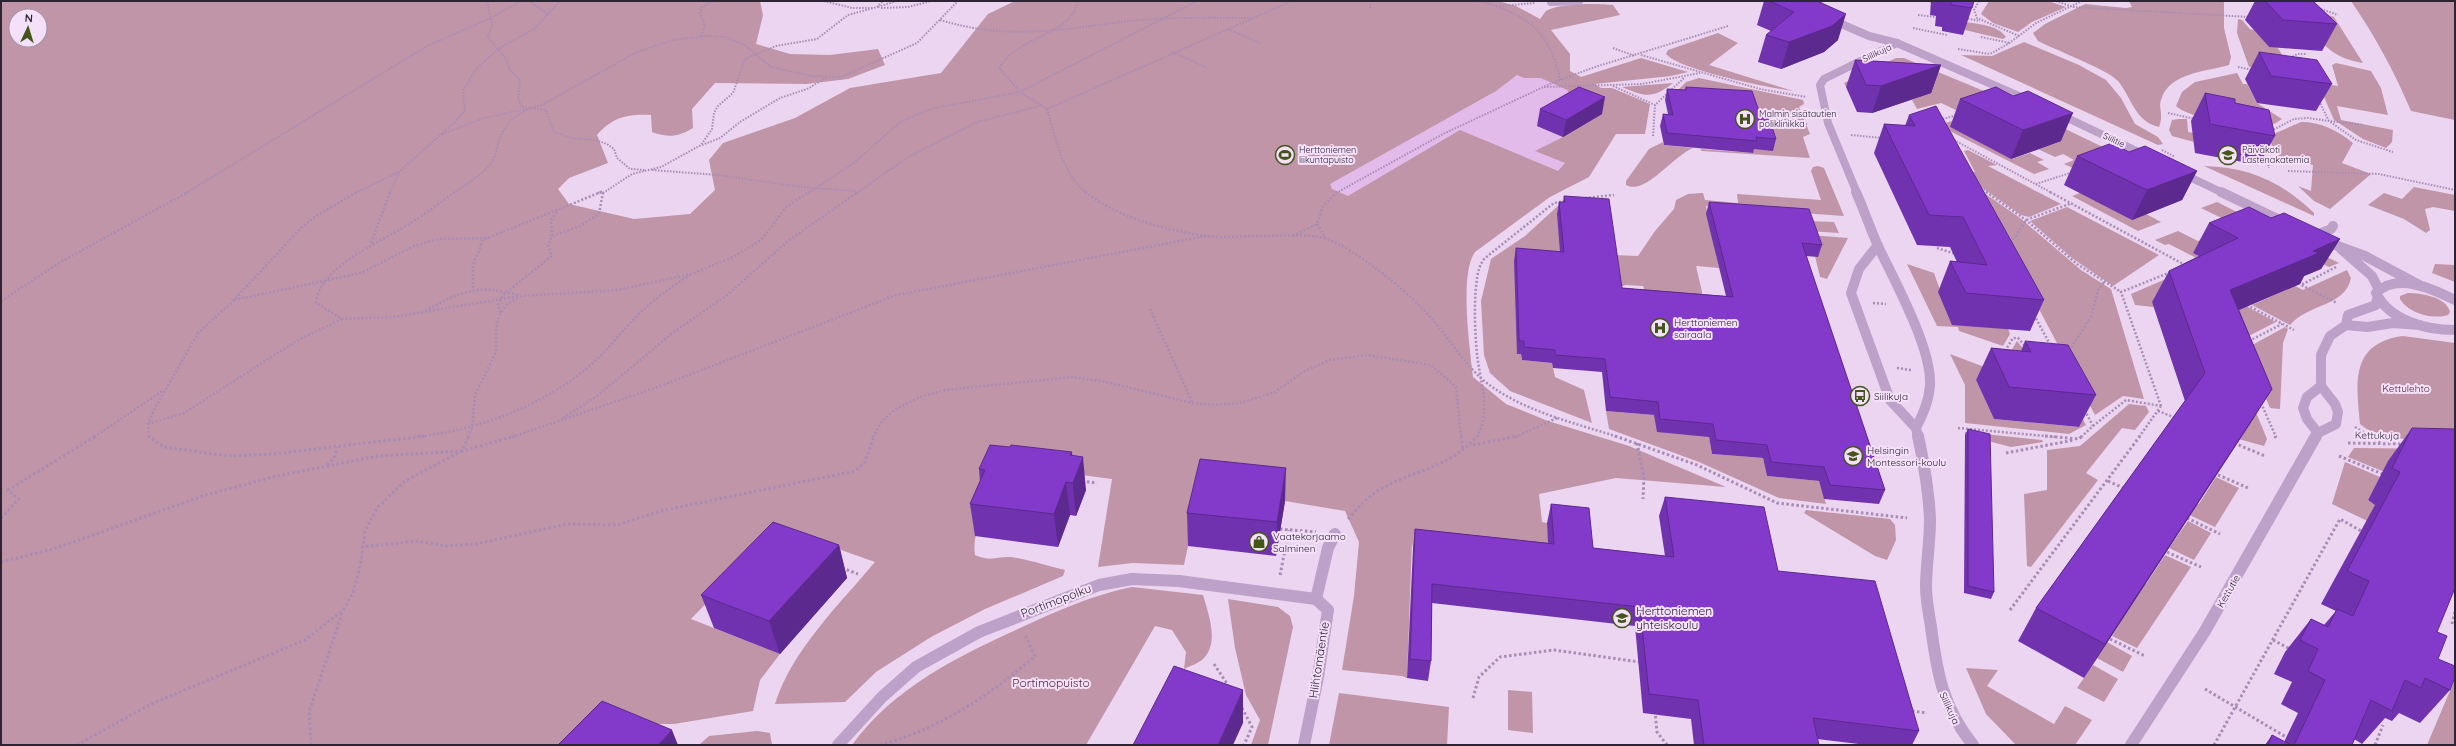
<svg xmlns="http://www.w3.org/2000/svg" width="2456" height="746" font-family="Quicksand,sans-serif">
  <style>
    .green { fill: #c095a7; fill-rule: evenodd }
    .plaza { fill: #e2bbea }
    .lines { fill: none; stroke-linecap: round; stroke-linejoin: round }
    .path-far2 { stroke: #a88cb5; stroke-width: 2; stroke-dasharray: 1.5 1.5; stroke-linecap: butt }
    .path-far1 { stroke: #a88cb5; stroke-width: 2.5; stroke-dasharray: 2 2; stroke-linecap: butt }
    .path { stroke: #a88cb5; stroke-width: 3; stroke-dasharray: 2.5 2.5; stroke-linecap: butt }
    .service-far2 { stroke: #bea1c9; stroke-width: 8 }
    .service-far1 { stroke: #bea1c9; stroke-width: 10 }
    .service { stroke: #bea1c9; stroke-width: 12 }
    .minor-far2 { stroke: #bea1c9; stroke-width: 8 }
    .minor-far1 { stroke: #bea1c9; stroke-width: 10 }
    .minor { stroke: #bea1c9; stroke-width: 12 }
    .tertiary-far2 { stroke: #bea1c9; stroke-width: 8 }
    .tertiary-far1 { stroke: #bea1c9; stroke-width: 10 }
    .tertiary { stroke: #bea1c9; stroke-width: 12 }
    .wall { fill: #7132af }
    .shaded-wall { fill: #5c298e }
    .building { fill: #833acb; stroke: #5c298e }
    .labels { text-anchor: middle; stroke-width: 4; stroke-linejoin: round; paint-order: stroke }
    .far-street-label { font-size: 9px; fill: #2d2433; stroke: #f4e1f9 }
    .far-poi-label { font-size: 9px; fill: #2d2433; stroke: #f4e1f9; text-anchor: start }
    .poi-label { font-size: 10px; fill: #2d2433; stroke: #f4e1f9; text-anchor: start }
    .park-label { font-size: 10px; fill: #522737; stroke: #f4e1f9 }
    .street-label { font-size: 10px; fill: #2d2433; stroke: #f4e1f9 }
    .near-street-label { font-size: 12px; fill: #2d2433; stroke: #f4e1f9 }
    .near-poi-label { font-size: 12px; fill: #2d2433; stroke: #f4e1f9; text-anchor: start }
    .near-park-label { font-size: 12px; fill: #522737; stroke: #f4e1f9 }
  </style>
  <rect width="100%" height="100%" fill="#ebd5f1"/>
  <!-- green -->
  <path class="green" d="M1,1H760L763,15L756,44L790,54L830,55L878,49L885,65L848,79L806,84L715,83L692,109L693,128C678,137 669,138 652,132L651,115C627,114 613,117 597,135L608,163L569,178L558,189L569,204L634,219L690,214L715,190L709,160L723,143L795,118L850,88L941,73L988,14L1015,1H1498L1516,6L1540,19C1542,17 1544,13 1546,11C1558,3 1599,3 1613,5L1620,15L1551,30L1570,54V71L1581,77L1641,58L1688,72L1671,76L1595,84L1601,88H1612L1650,104L1645,134H1616L1589,177L1550,197L1475,252C1459,274 1470,349 1473,377L1506,404L1548,421L1629,446L1726,487L1616,478L1539,494L1542,522L1547,523L1548,533L1592,568L1413,548L1412,542L1407,678L1402,676L1342,670L1354,596L1359,542L1345,511L1285,501L1188,546L1184,565L1133,563L1098,567L1112,479L1020,467C1000,491 970,522 975,555C990,561 991,558 1006,557C1018,556 1051,567 1065,570L1063,576L985,609L931,637L876,672L845,702L775,704C792,650 839,605 875,562L779,528L691,619L780,654L760,680L753,711L674,724H644L610,704L571,745H1ZM16,16H40V40H16Z
    M1989,1H2048L2066,7L2032,22L2018,32L1993,23L1981,14Z
    M2129,1H2223L2224,3V28L2231,57L2229,65C2206,72 2169,72 2161,100C2158,108 2164,114 2159,127C2135,122 2132,98 2118,81C2107,69 2055,50 2038,41L2033,33L2045,24L2085,4L2126,8L2132,7Z
    M2351,1H2455V120L2411,111C2394,71 2375,36 2351,1Z
    M2321,12L2334,17L2363,63C2335,58 2328,49 2309,29Z
    M2238,19L2242,20L2250,29L2254,30L2269,47H2277L2283,56L2278,64L2249,67L2237,33Z
    M1965,22C1978,24 1998,25 2006,37L2003,39L1965,30Z
    M1718,33L1738,43L1709,65L1793,91C1770,88 1679,70 1666,54L1668,50Z
    M2024,42L2079,65L2106,80L2121,98L2135,124L2158,137L2163,144L2158,145L1961,55L1992,56Z
    M1896,58H1904L2001,98L1958,111L1941,103L1917,109L1912,100L1919,97L1846,87L1844,83Z
    M2336,63L2371,71L2381,88L2388,115L2337,106L2341,120L2393,130L2392,142L2386,148L2363,139L2334,120L2318,83L2338,86L2332,65Z
    M2237,73L2243,84H2247L2257,103L2282,119C2275,124 2268,127 2259,128C2246,129 2184,116 2176,106L2182,92L2195,82Z
    M1699,78L1803,100L1804,104L1799,107L1810,134L1803,137L1810,158L1702,151L1700,149L1753,153L1675,93L1686,82Z
    M1673,83C1653,99 1645,97 1622,87Z
    M2010,102L2115,153L2073,168L2064,164L2074,160L2063,154L2055,157L2038,149L2060,141Z
    M1976,114L1950,127L2012,159L2030,153L2044,160L2037,162L2049,169L2034,174L1942,127V124Z
    M2179,119H2187L2188,132L2193,133L2194,142L2172,136L2169,130L2172,120Z
    M2301,122C2321,122 2337,130 2353,143L2342,163L2371,174L2330,209L2314,201L2298,186L2311,191L2313,165L2275,156L2269,136Z
    M1663,142L1664,145L1693,148C1674,155 1645,196 1626,185V181L1649,149Z
    M1968,150L1997,165L1988,166L2061,204L2029,217L2021,215L1971,180L1968,172H1975L1964,151Z
    M1818,166L1824,168L1844,216L1706,206L1719,268L1696,266L1703,296L1645,291L1643,286L1626,285L1617,288L1613,255L1638,256L1655,231L1674,209L1676,200L1688,194L1703,193L1705,200L1738,203L1737,194L1821,200L1811,171L1813,167Z
    M2204,166C2249,167 2282,182 2314,213V216Z
    M1974,186L2020,218L2081,270L2111,289L2144,399L2123,396L2095,415Z
    M2414,187L2455,195V211L2433,207L2425,209L2430,230L2426,233L2404,219L2368,205L2384,193L2402,199Z
    M2080,193L2146,214L2161,222L2138,231L2072,196Z
    M2217,202L2339,263L2329,267L2273,240L2210,265L2169,244L2165,245L2155,240L2178,231L2198,241L2236,225L2201,208Z
    M1561,203L1562,267L1517,353L1521,354L1522,360L1552,363L1555,377L1584,390L1592,423L1510,391L1490,373L1484,355L1481,301L1491,259L1525,236Z
    M2067,207L2159,255L2113,286L2072,258L2030,221Z
    M1805,221L1834,222L1839,233L1809,231Z
    M1810,235L1848,238L1827,279L1820,277Z
    M1907,264L1934,273L1952,324L2008,329L2010,334L2003,346L1959,331L1958,327L1937,326Z
    M2435,264L2455,265V282L2432,273Z
    M2347,270L2351,278C2345,307 2309,303 2290,325L2252,305L2295,286L2303,290Z
    M2182,272L2276,322L2235,343L2152,302L2154,307L2135,305L2131,294Z
    M2408,293C2421,293 2447,297 2450,312L2448,315C2433,320 2408,313 2400,299V296Z
    M2285,327L2288,329L2283,343L2280,409L2270,408L2245,349Z
    M2403,336L2455,343V439C2425,438 2384,445 2360,424C2356,383 2350,343 2403,336Z
    M2017,341L2042,372L2058,373L2086,425L2069,434L1965,423V385L1950,354L1987,368L1976,380L1994,419L2078,427L2005,361Z
    M2129,404L2146,406L2149,412L2135,430L2122,428L2086,473L2098,480L2031,567L2027,566L2024,494L2047,490V450L2080,446Z
    M2203,408L2252,422L2247,408L2255,410L2267,439L2264,446L2213,432Z
    M1606,411L1654,415L1709,437L1712,454L1763,458L1767,476L1819,481L1826,504L1779,498L1699,462L1609,429Z
    M1965,432L2042,440L2043,442L2011,447L1965,435Z
    M2354,448L2455,449L2421,487L2348,457Z
    M2345,462L2380,477L2368,500L2453,552L2455,563L2332,504Z
    M2216,477L2239,488L2215,527L2166,504L2176,494L2199,504Z
    M1806,510L1890,519L1895,525L1896,540L1887,560L1875,556L1804,513Z
    M2188,521L2211,533L2194,560L2169,548Z
    M2165,555L2191,567L2137,648L2112,636L2132,603L2123,573L2146,584Z
    M1132,587L1203,595C1208,613 1220,643 1203,659C1199,663 1190,666 1184,669L1186,652L1172,630L1155,626L1086,745H852C893,688 958,656 1020,628C1057,611 1092,595 1132,587Z
    M1228,599L1278,607L1290,616L1293,627L1268,745H1251L1260,720L1246,695L1235,648Z
    M2107,642L2132,656L2123,672L2097,658Z
    M2093,665L2118,679L2104,702L2077,688Z
    M1966,668L1998,670L1987,686L2054,724L2065,706L2092,720L2075,745H2016L1986,714Z
    M2455,679V745H2427Z
    M1508,690L1532,692L1533,733L1508,730Z
    M1339,693L1449,707L1447,745H1329Z
    M757,731L770,733L772,745H699L709,736Z"/>
  <!-- plaza -->
  <path class="plaza" d="M1517,75L1524,78H1541L1567,90L1576,103L1537,126L1563,137L1535,151L1565,163L1558,171L1460,130L1348,196L1332,189L1330,184L1496,91Z"/>
  <g class="lines">
    <!-- path-far2 -->
    <path class="path-far2" d="M487,1L492,26L488,37L506,59L510,70L520,80L518,99L522,107L546,110L554,132L572,138L595,140L607,144L614,149L617,158L630,169L645,170
      M824,1L852,8H873
      M1078,1C1071,37 1019,34 999,68L1020,92L1047,109L1292,1
      M1479,1C1526,14 1550,30 1560,80
      M1818,1L1823,3
      M1927,1L1934,2
      M1979,1L1974,10L1977,18L2019,36
      M2056,1L2073,7L2250,17
      M1500,6L1535,3
      M878,7L896,1
      M881,8L908,7L931,1
      M1370,8L1371,1
      M2318,8L2338,15
      M548,14L560,1
      M1918,15L1936,17
      M1965,18L1980,21
      M940,20C1014,42 1065,28 1139,20C1176,17 1213,18 1251,18
      M1913,28L1947,35
      M1228,29L1260,43
      M701,36L705,26L700,13L702,7L713,1
      M1981,37L2010,43
      M1613,48L1635,56
      M1958,49L1990,54L2008,44L2036,23L2082,1
      M1172,52L1206,67
      M1641,55L1760,89L1806,97
      M2290,58L2297,54H2307
      M2238,67L2253,70
      M1613,86L1655,105
      M1544,87L1642,84L1700,73
      M2319,101L2329,121L2364,125
      M1047,109C1056,138 1062,174 1087,193
      M2168,113L2195,119
      M1940,120L1957,115
      M1767,121L1807,124
      M2271,131L2294,119L2308,118L2329,121L2356,140L2393,152
      M442,134L484,118L527,109
      M1851,135L1882,138
      M1653,136L1655,105L1684,78
      M1954,140L2052,193
      M702,145L720,138L740,122L780,98L807,89L826,78
      M2162,150L2175,157
      M2265,150L2269,168
      M652,170L718,175L801,187L856,191
      M2288,171L2379,174L2455,190
      M2036,184L2073,172
      M1981,188L1988,193
      M186,193L427,46L491,18L521,1
      M355,193L399,172L456,121L465,110L463,91L475,70L498,49L534,29L548,14L529,1
      M390,193L399,172
      M454,193C466,184 483,175 492,162C496,156 497,147 499,141C506,120 521,110 542,105L637,52L673,40L706,36L725,37L746,46L771,67L812,76L841,77L917,43L958,1
      M598,193L603,191
      M603,193L632,174L661,167L701,145L712,129L714,113L718,106L733,93L745,59L776,46L817,39L848,15L877,7L883,1
      M808,193L854,163L900,122L930,109L1020,92L1197,1
      M857,193L908,157L977,122L1040,106
      M1336,193L1443,134L1552,83L1595,67L1728,26"/>
    <!-- path-far1 -->
    <path class="path-far1" d="M455,192C441,202 427,213 412,222C384,241 320,265 316,303L342,319L393,317L520,296L617,290L692,274L733,257L752,246L763,238L786,207L809,192
      M1085,192C1119,218 1163,229 1205,236C1222,238 1242,236 1260,236C1279,236 1310,233 1327,239C1358,250 1413,296 1434,321C1449,339 1466,365 1483,380C1521,411 1572,422 1618,437
      M1986,192L2026,220L2077,264L2121,292
      M2050,192L2185,265
      M1585,198L1614,195
      M1317,224L1326,238
      M552,236L551,220L557,212
      M1293,236L1317,224L1323,206L1337,192
      M371,243L390,192
      M2011,243L2026,220L2072,203
      M1937,248L1956,254
      M2336,267L2301,285L2337,303
      M473,288V265L483,240L601,192
      M234,300L361,273L414,246L439,239L489,238
      M1,301L59,263L188,192
      M1873,303L1886,304
      M2247,305L2294,330
      M1150,309L1192,402
      M425,311C461,291 477,284 518,295
      M500,313L498,304L503,295L552,256L548,245L552,236L580,226L599,214L603,192
      M2034,315L2051,346
      M2249,341L2282,324
      M2005,351L2013,338H2018L2025,346
      M2069,351L2091,317L2098,290L2104,282
      M1897,368L1911,370
      M2261,403L2276,437
      M2161,406L2121,292L2171,272
      M2158,411L2176,418
      M563,418L597,396L675,331L726,296L788,241L858,192
      M148,424L184,413L298,340L342,319
      M2093,426L2126,400L2161,406
      M2355,427L2372,437
      M1958,428L2056,437
      M94,437L164,390
      M149,437L148,424L154,410L198,333L231,303L301,228L316,216L357,192
      M417,437C481,429 544,406 593,363C609,348 622,331 637,316C653,300 671,287 690,275
      M468,437L472,428L475,395L496,352V328L500,314L506,305L519,297
      M512,437L655,388L896,295L1206,236
      M873,437L882,421L896,409L920,397L945,390L1072,377L1106,382L1192,403L1214,405L1240,403L1275,392L1303,372L1330,360L1367,355L1431,365L1456,387L1461,437
      M1477,437C1492,410 1480,383 1477,354C1475,332 1474,309 1476,287C1477,277 1478,266 1485,258L1554,203L1566,201
      M1515,437L1557,418
      M2081,437L2093,426L2085,411
      M2139,437L2161,406"/>
    <!-- path -->
    <path class="path" d="M148,436L164,447L228,456L273,454L425,436
      M1461,436L1463,451
      M1615,436L1697,465L1777,503L1907,518
      M2045,436L2079,439L2082,436
      M2275,436L2276,438
      M2370,436L2380,442
      M1637,443L1644,477L1643,499
      M2234,443L2265,456
      M2348,443L2403,444
      M1473,445L1518,436
      M2006,453L2074,440
      M2339,456L2385,475
      M327,465L334,458L337,447
      M2218,475L2248,488
      M1082,481L1097,483
      M2108,481L2124,488
      M1,518L19,499L8,490L96,436
      M2187,518L2220,534
      M1348,519C1358,508 1366,498 1379,490C1414,469 1449,469 1477,436
      M1280,529L1316,532
      M361,547L419,541L445,546L476,544L567,524L617,525L664,510L855,471L865,462L874,436
      M2167,552L2201,567
      M1,562L53,549L206,495L277,476L378,456L462,451L515,436
      M842,568L858,574
      M1280,575L1289,530
      M2010,610L2140,436
      M2452,624L2455,612
      M2110,639L2145,656
      M2273,640L2290,649
      M1214,664L1228,685
      M2205,689L2286,737
      M1473,698L1479,677L1500,657L1554,650L1640,662
      M1242,708L1252,727L1244,745
      M1655,711L1657,732L1667,745
      M1912,711L1927,713
      M77,745L151,704L305,640L343,610L353,593L361,562L365,531L377,508L405,481L462,451L469,436
      M311,745L309,712L343,610
      M880,745C939,729 989,696 1035,656L1025,635
      M2214,745L2340,519L2363,532
      M2375,745L2383,725"/>
    <!-- service-far2 -->
    <path class="service-far2" d="M1551,2L1579,1"/>
    <!-- service-far1 -->
    <path class="service-far1" d="M2314,236L2331,229L2333,226"/>
    <!-- service -->
    <path class="service" d="M1316,599L1328,548L1335,534"/>
    <!-- minor-far2 -->
    <path class="minor-far2" d="M1857,193L1828,123L1820,85L1824,79L1897,43"/>
    <!-- minor-far1 -->
    <path class="minor-far1" d="M1856,192C1864,210 1870,228 1878,246C1894,280 1932,348 1930,385C1929,401 1923,414 1916,428
      M1878,245L1859,269L1851,293L1890,400L1916,428L1918,437"/>
    <!-- minor -->
    <path class="minor" d="M1918,436C1924,464 1929,491 1930,520C1930,543 1926,565 1926,587C1926,600 1929,614 1931,627C1937,673 1943,708 1973,745
      M838,745L882,697L916,667L979,632L1099,585L1132,579L1179,581L1316,599L1328,610L1318,677L1304,745"/>
    <!-- tertiary-far2 -->
    <path class="tertiary-far2" d="M1830,19L1869,36L1897,43L2028,100
      M2059,114L2145,155
      M2181,173L2223,193"/>
    <!-- tertiary-far1 -->
    <path class="tertiary-far1" d="M2221,192L2286,223
      M2324,241L2365,256L2421,286
      M2341,249L2372,276L2378,288
      M2455,300C2433,289 2397,272 2376,293C2390,321 2426,330 2455,330
      M2346,325L2348,315L2376,305L2377,299
      M2318,433L2307,419L2303,408L2307,397L2321,386
      M2316,437L2318,433L2336,424L2338,412L2335,404L2321,386V355L2330,336L2346,325L2367,327L2393,323L2420,325"/>
    <!-- tertiary -->
    <path class="tertiary" d="M2131,745L2205,631L2316,436"/>
  </g>
  <!-- wall -->
  <path class="wall" d="M1764,1H1817L1838,40L1824,52L1781,69L1758,62L1766,35L1771,31L1757,25Z
    M1931,1H1974L1972,8L1963,35L1942,31V27L1935,26L1936,16L1930,15Z
    M2255,1H2313L2337,24L2322,51L2269,47L2245,20Z
    M2259,52L2332,84L2316,111L2257,103L2245,79Z
    M1855,60L1941,65L1931,93L1872,113L1857,112L1846,87Z
    M1686,87L1759,111L1776,139L1773,151L1754,149L1753,153L1664,145L1660,126L1663,114H1668L1665,100L1667,89L1685,90Z
    M2205,93L2235,103L2275,136L2259,165L2195,153L2191,121Z
    M1960,99L2061,141L2011,159L1950,127Z
    M1540,109L1602,114L1563,137L1537,126Z
    M1909,115L2044,300L2030,331L1952,325L1938,292L1950,261L1957,262L1950,247L1917,245L1874,153L1884,124L1905,126Z
    M2129,152L2197,171L2182,200L2132,220L2064,185L2077,156Z
    M1564,196L1622,288L1726,296L1706,214L1709,202L1822,245L1818,257L1806,256L1885,490L1879,504L1824,499L1819,481L1767,476L1763,458L1712,454L1709,437L1657,432L1654,415L1606,411L1602,372L1553,368L1552,363L1522,360L1521,354H1517L1514,261L1516,248L1560,252L1557,214L1559,202H1563Z
    M2271,218L2340,239L2321,269L2304,276L2300,284L2239,310L2272,389L2084,678L2018,641L2036,608L2185,401L2152,302L2169,271L2199,256L2193,253L2209,223Z
    M2025,341L2096,395L2079,427L1994,419L1976,380L1991,348L2021,351Z
    M2412,428L2437,632L2438,659L2450,690L2420,723L2399,713L2392,721L2385,718L2362,744L2354,739L2352,745H2265L2272,735L2284,742L2298,713L2281,704L2292,682L2274,674L2285,652L2311,619L2324,625L2336,611L2321,604L2375,505L2368,500L2388,461Z
    M1968,429L1994,592L1991,599L1964,593L1965,435Z
    M1072,456L1086,490L1076,516L1070,515L1058,547L975,536L970,504L980,481L979,469Z
    M1665,497L1778,571L1919,731L1912,745H1867L1817,739L1819,745H1694L1691,719L1643,713L1635,626L1432,603L1431,661L1428,681L1407,678L1413,548L1415,529L1548,543L1547,523L1551,504L1593,548L1665,556L1659,516Z
    M1285,501L1276,556L1188,546L1187,513Z
    M839,545L847,578L780,654L714,628L701,595Z"/>
  <!-- shaded-wall -->
  <path class="shaded-wall" d="M1846,14L1838,40L1824,52L1781,69L1789,42Z
    M1941,65L1931,93L1872,113L1881,86Z
    M1605,97L1602,114L1563,137L1566,120Z
    M2073,113L2061,141L2011,159L2023,130Z
    M2197,171L2182,200L2132,220L2147,190Z
    M2340,239L2321,269L2304,276L2300,284L2212,321L2230,290L2313,251Z
    M2272,389L2252,421L2084,678L2105,644Z
    M1072,452L1074,480L1083,457L1086,490L1076,516L1070,455Z
    M1286,468L1285,501L1276,556L1277,522Z
    M1066,482L1070,515L1058,547L1054,514Z
    M839,545L847,578L780,654L769,621Z
    M1243,690V723L1233,745H1218Z
    M672,730L678,745H658Z"/>
  <!-- building -->
  <path class="building" d="M1769,1H1817L1846,14L1832,26L1789,42L1766,35L1794,12Z
    M1951,1H1974L1972,8L1951,5Z
    M2265,1H2313L2337,24L2283,20Z
    M2259,52L2317,60L2332,84L2271,76Z
    M1855,60L1941,65L1881,86L1866,85Z
    M1579,87L1605,97L1566,120L1540,109Z
    M1686,87L1752,91L1759,111L1767,112L1776,139L1756,137L1757,141L1667,133L1663,114L1673,115L1667,89L1686,90Z
    M1996,87L2013,96L2028,91L2073,113L2023,130L1960,99Z
    M2205,93L2235,99V103L2269,110L2275,136L2210,124Z
    M1936,106L2044,300L1966,293L1950,261L1987,265L1963,217L1929,215L1884,124L1915,126L1909,115Z
    M2112,143L2129,152L2145,146L2197,171L2147,190L2077,156Z
    M1564,196L1609,199L1622,288L1733,297L1709,202L1809,209L1822,245L1802,243L1885,490L1830,485L1824,467L1771,462L1767,445L1716,440L1713,424L1660,419L1658,402L1610,397L1605,359L1555,355V350L1524,347V341H1519L1516,248L1564,252L1559,202H1565Z
    M2249,207L2271,218L2284,213L2340,239L2313,251L2319,253L2230,290L2272,389L2105,644L2036,608L2205,373L2169,271L2238,238L2209,223Z
    M2025,341L2068,345L2096,395L2009,387L1991,348L2031,352Z
    M2412,428L2455,429V588L2437,632L2447,636L2438,659L2455,666V677L2450,690L2425,678L2421,688L2405,680L2392,711L2371,700L2352,745H2294L2325,680L2308,671L2318,649L2300,640L2311,619L2328,627L2337,609L2353,616L2369,581L2347,571L2400,472L2392,468Z
    M1968,429L1990,434L1994,592L1968,586Z
    M990,445L1010,447L1011,445L1072,452L1070,455L1083,457L1073,483L1066,482L1054,514L970,504L985,470L979,469Z
    M1200,459L1286,468L1277,522L1187,513Z
    M1665,497L1764,507L1778,571L1875,581L1919,731L1813,718L1819,745H1704L1698,700L1649,694L1640,607L1432,584L1431,661L1410,659L1415,529L1554,544L1551,504L1589,508L1593,548L1674,557Z
    M773,522L839,545L769,621L701,595Z
    M1174,666L1243,690L1218,745H1133Z
    M602,701L672,730L658,745H558Z
    M2272,735L2291,745H2268Z"/>
  <!-- icons -->
  <defs>
    <symbol id="hospital-ring" viewBox="-11 -11 22 22"><circle r="9.5" fill="#f4e1f9" stroke="#425619" stroke-width="1.5"/><path d="M-5-5h3v3.5h4V-5h3V5h-3V1.5h-4V5h-3Z" fill="#425619"/></symbol>
    <symbol id="stadium-ring" viewBox="-11 -11 22 22"><circle r="9.5" fill="#f4e1f9" stroke="#425619" stroke-width="1.5"/><path d="M0-5a6.5 5 0 1 0 0 10a6.5 5 0 1 0 0-10ZM-3.5-1.8h7v3.6h-7Z" fill="#425619"/></symbol>
    <symbol id="school-ring" viewBox="-11 -11 22 22"><circle r="9.5" fill="#f4e1f9" stroke="#425619" stroke-width="1.5"/><path d="M0-5L7-2L0 1L-7-2ZM-4 1L0 2.5L4 1V4Q0 6-4 4Z" fill="#425619"/></symbol>
    <symbol id="bus-ring" viewBox="-11 -11 22 22"><circle r="9.5" fill="#f4e1f9" stroke="#425619" stroke-width="1.5"/><path d="M-5-6H5V4H4V6H2V4H-2V6H-4V4H-5ZM-3.5-4V0h7V-4ZM-3.5 1.2v1.5H-2V1.2ZM2 1.2v1.5H3.5V1.2Z" fill="#425619"/></symbol>
    <symbol id="shop-ring" viewBox="-11 -11 22 22"><circle r="9.5" fill="#f4e1f9" stroke="#425619" stroke-width="1.5"/><path d="M-5-2.5h2.3a2.7 3.5 0 0 1 5.4 0H5L5.5 6h-11ZM-1.5-2.5h3a1.5 2.3 0 0 0-3 0Z" fill="#425619"/></symbol>
  </defs>
  <g fill-rule="evenodd">
    <use href="#hospital-ring" x="1734" y="108" width="22" height="22"/>
    <use href="#stadium-ring" x="1274" y="144" width="22" height="22"/>
    <use href="#school-ring" x="2217" y="144" width="22" height="22"/>
    <use href="#hospital-ring" x="1649" y="317" width="22" height="22"/>
    <use href="#bus-ring" x="1849" y="385" width="22" height="22"/>
    <use href="#school-ring" x="1842" y="445" width="22" height="22"/>
    <use href="#shop-ring" x="1248" y="531" width="22" height="22"/>
    <use href="#school-ring" x="1611" y="607" width="22" height="22"/>
  </g>
  <g class="labels">
    <!-- far-street labels -->
    <g class="far-street-label">
      <text transform="translate(1877 53) rotate(-25)" y="3">Siilikuja</text>
      <text transform="translate(2114 140) rotate(25)" y="3">Siilitie</text>
    </g>
    <!-- far-poi labels -->
    <g class="far-poi-label">
      <text x="1759" y="117">Malmin sisätautien<tspan x="1759" dy="10">poliklinikka</tspan></text>
      <text x="1299" y="153">Herttoniemen<tspan x="1299" dy="10">liikuntapuisto</tspan></text>
      <text x="2242" y="153">Päiväkoti<tspan x="2242" dy="10">Lastenakatemia</tspan></text>
    </g>
    <!-- poi labels -->
    <g class="poi-label">
      <text x="1674" y="326">Herttoniemen<tspan x="1674" dy="12">sairaala</tspan></text>
      <text x="1874" y="400">Siilikuja</text>
      <text x="1867" y="454">Helsingin<tspan x="1867" dy="12">Montessori-koulu</tspan></text>
      <text x="1273" y="540">Vaatekorjaamo<tspan x="1273" dy="12">Salminen</tspan></text>
    </g>
    <!-- park labels -->
    <g class="park-label">
      <text x="2406" y="392">Kettulehto</text>
    </g>
    <!-- street labels -->
    <g class="street-label">
      <text transform="translate(2377 435) rotate(1)" y="4">Kettukuja</text>
      <text transform="translate(2228 591) rotate(-60)" y="4">Kettutie</text>
      <text transform="translate(1950 708) rotate(65)" y="4">Siilikuja</text>
    </g>
    <!-- near-street labels -->
    <g class="near-street-label">
      <text transform="translate(1056 601) rotate(-21)" y="4">Portimopolku</text>
      <text transform="translate(1319 660) rotate(-81)" y="4">Hiihtomäentie</text>
    </g>
    <!-- near-poi labels -->
    <g class="near-poi-label">
      <text x="1636" y="615">Herttoniemen<tspan x="1636" dy="14">yhteiskoulu</tspan></text>
    </g>
    <!-- near-park labels -->
    <g class="near-park-label">
      <text x="1051" y="687">Portimopuisto</text>
    </g>
  </g>
  <!-- border -->
  <rect width="2456" height="746" fill="none" stroke="#2d2433" stroke-width="4"/>
  <!-- north arrow -->
  <g transform="translate(28 28) rotate(4)"><circle r="19" fill="#f4e1f9" stroke="#a495aa"/>
  <path d="M0-3L7 15L0 10L-7 15Z" fill="#425619"/>
  <text y="-6" font-size="11" font-weight="bold" text-anchor="middle" fill="#2d2433">N</text>
  </g>
</svg>
